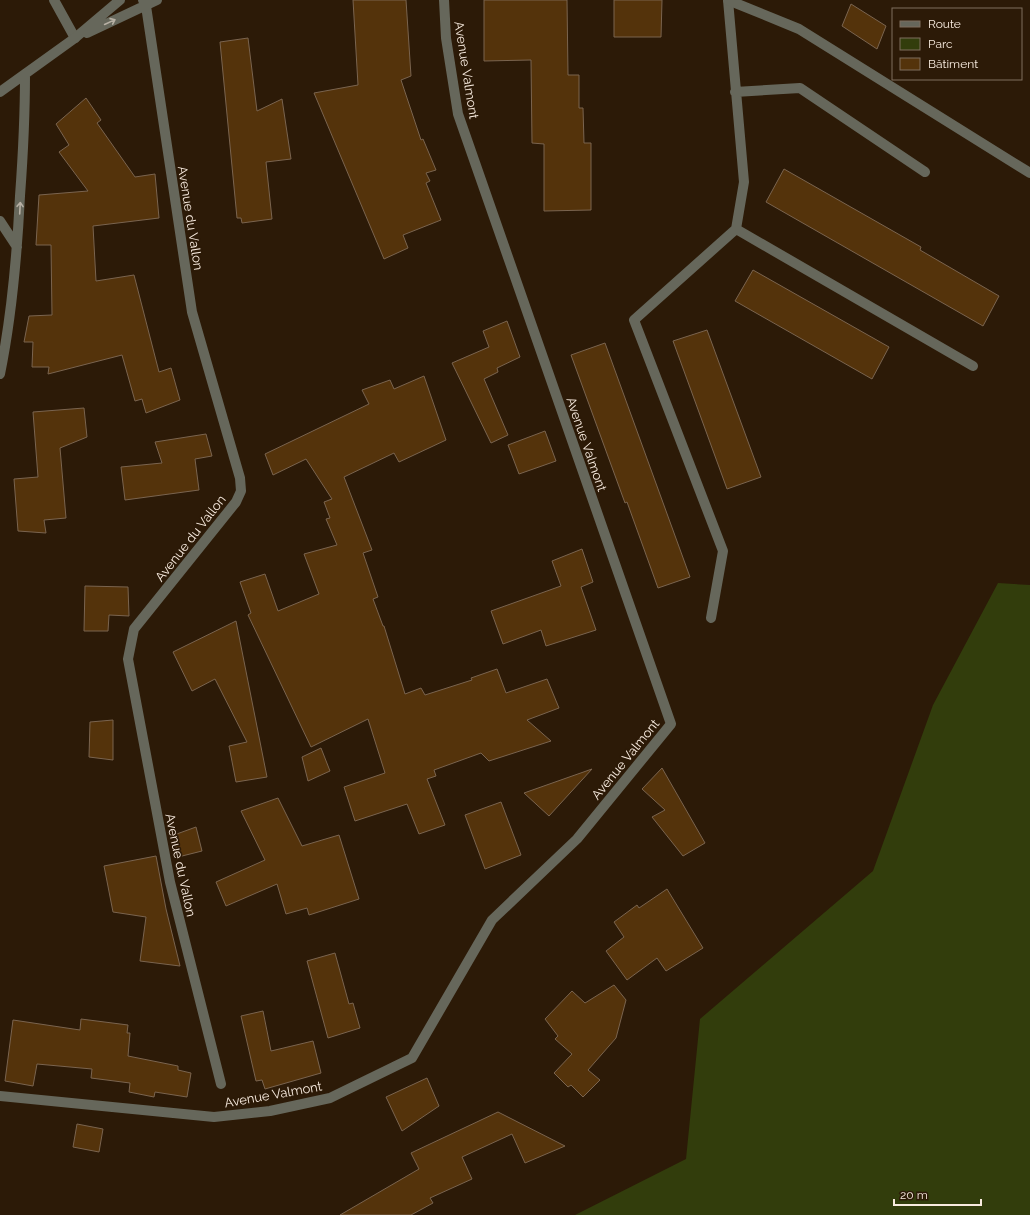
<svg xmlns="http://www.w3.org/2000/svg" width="1030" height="1215" font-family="Raleway,sans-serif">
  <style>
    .green { fill: #323d0c }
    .building { fill: #54330b; stroke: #7a644f }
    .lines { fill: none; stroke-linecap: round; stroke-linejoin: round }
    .service { stroke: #66675b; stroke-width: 10 }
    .minor { stroke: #66675b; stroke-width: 10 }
    .oneway { stroke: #b7b0a4 }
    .labels { text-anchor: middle; stroke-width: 3.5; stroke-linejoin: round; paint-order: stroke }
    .street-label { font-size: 13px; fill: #f9ece0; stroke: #2c1a07 }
  </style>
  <rect width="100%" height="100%" fill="#2c1a07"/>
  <!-- green -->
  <path class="green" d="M998,583L1030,585V1215H575L686,1159L700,1019L873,871L933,705Z"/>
  <!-- building -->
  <path class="building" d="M353,0H406L411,76L401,80L421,140L423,139L436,170L426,173L430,181L426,183L441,220L403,235L408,248L384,259L314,93L358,85Z
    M484,0H567L568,75H579V108H583L584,143H591V210L544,211V144L532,143L531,60L484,61Z
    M614,0H662L661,37H614Z
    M851,4L886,26L877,49L842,26Z
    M248,38L257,111L282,99L291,159L266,162L272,219L242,223L241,218H237L220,42Z
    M86,98L101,120L97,123L135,177L155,174L159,218L93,226L96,281L134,275L159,372L171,368L180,400L146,413L142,399L135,401L122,355L48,374L49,367H32L33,342H24L29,316L52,315L51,245H36L39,195L88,191L59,152L69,145L56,124Z
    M784,169L921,247L920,250L999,296L983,326L766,202Z
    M753,270L889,347L872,379L735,301Z
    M507,321L520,357L497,368L498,372L484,379L508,435L491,443L452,363L489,347L483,331Z
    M707,330L761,477L727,489L673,341Z
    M605,343L690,577L658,588L627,502L625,503L571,355Z
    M424,376L446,440L399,462L394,453L344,477L372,550L363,553L378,597L373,599L383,626H384L405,694L421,688L425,695L472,680L471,678L497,669L506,693L547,679L559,708L527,720L551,741L489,761L481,753L434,770L436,776L427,779L445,825L419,834L407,804L355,821L344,787L385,773L368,719L311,747L248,615L251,613L240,582L265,574L278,611L319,594L304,554L337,545L326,519L330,518L324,502L332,499L306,459L273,475L265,454L369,404L362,390L390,380L394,389Z
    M84,408L87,437L60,448L66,518L44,520L46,533L18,531L14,479L38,477L33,412Z
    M545,431L556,461L519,474L508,445Z
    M206,434L212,456L195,459L199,490L125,500L121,467L162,463L155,442Z
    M582,549L593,582L581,587L596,630L546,646L541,630L503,644L491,611L561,586L552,561Z
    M85,586L128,587L129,616L109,615L108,631H84Z
    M236,621L267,777L236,782L229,746L247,742L215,679L192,691L173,652Z
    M113,720V760L89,757L90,722Z
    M321,748L330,771L308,781L302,757Z
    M662,768L705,843L683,856L652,817L665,810L642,789Z
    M592,769L549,816L524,793Z
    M278,798L302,846L339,835L359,899L309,915L307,908L286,914L277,884L226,906L216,882L265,860L241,811Z
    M501,802L521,855L485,869L465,815Z
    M196,827L202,851L178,857L174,835Z
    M156,856L166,909L180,966L140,961L146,917L113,912L104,866Z
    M667,889L703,948L666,971L657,958L627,980L606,951L624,937L614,922L637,905L639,908Z
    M335,953L349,1004L353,1003L360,1028L328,1038L307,961Z
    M614,985L626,1000L616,1038L588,1070L600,1080L583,1097L571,1085L568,1087L554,1073L572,1054L555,1039L558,1036L545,1019L572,991L585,1003Z
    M263,1011L271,1051L313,1041L321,1073L265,1089L262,1080L256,1081L241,1016Z
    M81,1019L128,1025L127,1033H130L128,1056L178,1066V1070L191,1073L187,1097L155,1092L154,1097L129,1092L130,1083L91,1078L92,1069L37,1064L33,1086L5,1081L13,1020L80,1030Z
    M427,1078L439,1106L402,1131L386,1097Z
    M498,1112L565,1146L525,1163L512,1134L462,1157L472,1179L430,1198L433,1203L411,1215H340L419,1169L411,1153Z
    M77,1124L103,1129L99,1152L73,1147Z"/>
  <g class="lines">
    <!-- service -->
    <path class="service" d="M54,0L75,38
      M735,92L800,88L925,172
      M736,229L973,366
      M711,618L723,551L634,320L736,229L744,182L728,0"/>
    <!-- minor -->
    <path class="minor" d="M143,0L146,6L192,312L240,478L241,491L236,502L134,629L128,659L170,882L221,1084
      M728,0L799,29L1030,173
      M87,33L157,0
      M0,92L75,38L120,0
      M0,221L17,247
      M0,374C12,315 17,256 20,196C23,155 25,115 25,74
      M0,1096L214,1117L270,1111L330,1098L412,1058L492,920L577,839L671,724L458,114L446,38L444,0"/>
  </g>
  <!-- one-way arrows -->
  <defs><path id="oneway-shaft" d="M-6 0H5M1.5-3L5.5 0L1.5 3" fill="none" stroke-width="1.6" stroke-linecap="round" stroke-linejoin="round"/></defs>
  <g class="oneway">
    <use href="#oneway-shaft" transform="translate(110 22) rotate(-25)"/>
    <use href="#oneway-shaft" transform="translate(20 208) rotate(-87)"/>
  </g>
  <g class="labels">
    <!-- street labels -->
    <g class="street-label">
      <text transform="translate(467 70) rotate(81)" y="5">Avenue Valmont</text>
      <text transform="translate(191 218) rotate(81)" y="5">Avenue du Vallon</text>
      <text transform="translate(587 444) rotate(71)" y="5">Avenue Valmont</text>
      <text transform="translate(190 538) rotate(-52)" y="5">Avenue du Vallon</text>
      <text transform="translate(625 759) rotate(-51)" y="5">Avenue Valmont</text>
      <text transform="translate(181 865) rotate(78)" y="5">Avenue du Vallon</text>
      <text transform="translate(273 1094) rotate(-10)" y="5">Avenue Valmont</text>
    </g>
  </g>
  <!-- legend -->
  <rect x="892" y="8" width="130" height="72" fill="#2c1a07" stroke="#7e6e5e"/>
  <rect x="900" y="21" width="20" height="6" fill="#66675b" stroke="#7e6e5e"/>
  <text x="928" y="28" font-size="12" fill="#f9ece0">Route</text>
  <rect x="900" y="38" width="20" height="12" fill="#323d0c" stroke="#7e6e5e"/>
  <text x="928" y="48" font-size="12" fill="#f9ece0">Parc</text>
  <rect x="900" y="58" width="20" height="12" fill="#54330b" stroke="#7e6e5e"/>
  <text x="928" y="68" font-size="12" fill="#f9ece0">Bâtiment</text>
  <!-- scale -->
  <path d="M894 1199v6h87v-6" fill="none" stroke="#f9ece0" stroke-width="2"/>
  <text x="900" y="1199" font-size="12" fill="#f9ece0" stroke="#2c1a07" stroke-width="3" paint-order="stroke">20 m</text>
</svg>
